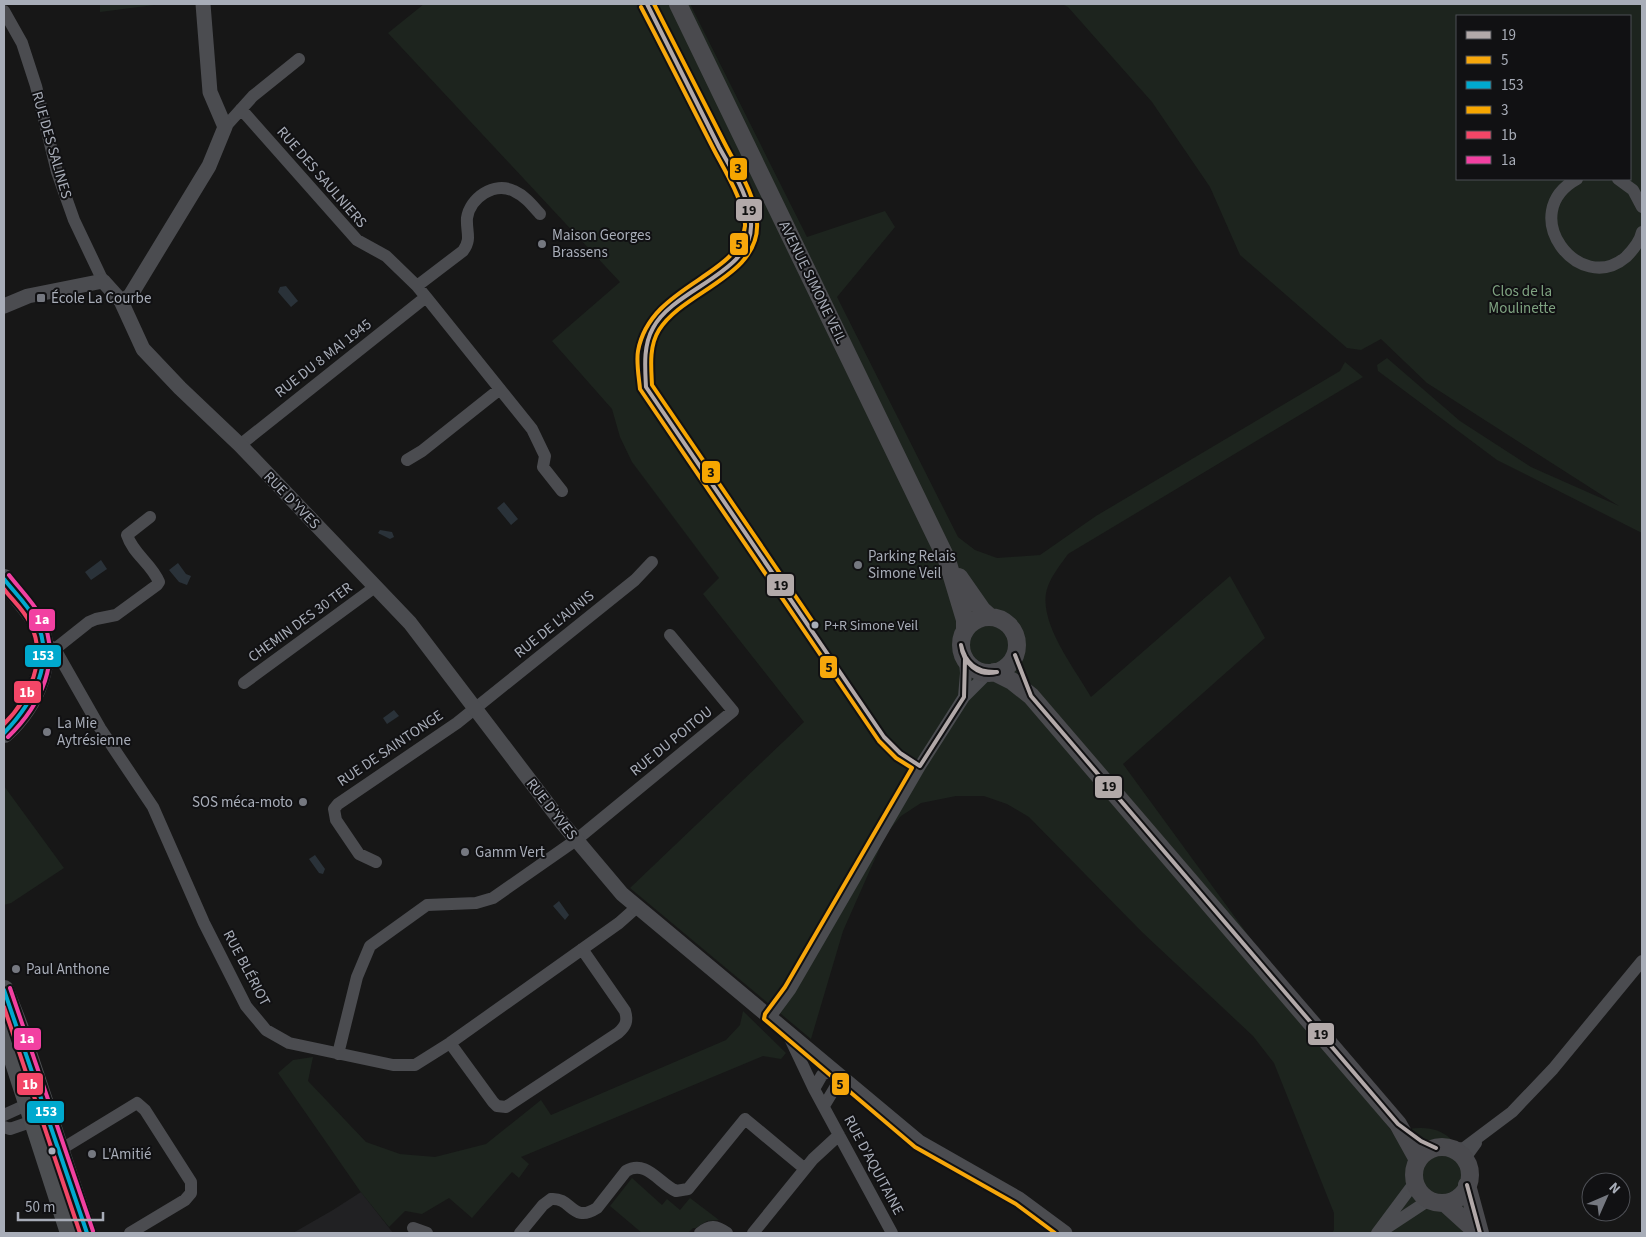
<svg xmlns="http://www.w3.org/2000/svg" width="1646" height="1237" font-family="'Source Sans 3',sans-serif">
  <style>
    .built { fill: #212123 }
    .green { fill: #1d241e; fill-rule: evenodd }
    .water { fill: #2a3239 }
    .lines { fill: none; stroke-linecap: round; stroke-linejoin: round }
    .minor { stroke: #4b4c50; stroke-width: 12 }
    .tertiary { stroke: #4b4c50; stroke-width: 15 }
    .secondary { stroke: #4a4a4e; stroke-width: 18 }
    .primary { stroke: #4d4f52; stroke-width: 20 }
    .bus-1-casing { stroke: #111113; stroke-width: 8 }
    .bus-2-casing { stroke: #111113; stroke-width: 8 }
    .bus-3-casing { stroke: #111113; stroke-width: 8 }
    .bus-4-casing { stroke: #111113; stroke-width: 8 }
    .bus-5-casing { stroke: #111113; stroke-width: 8 }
    .bus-6-casing { stroke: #111113; stroke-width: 8 }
    .bus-1 { stroke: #b2a9a9; stroke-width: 4 }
    .bus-2 { stroke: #f7a70b; stroke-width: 4 }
    .bus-3 { stroke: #00a9ce; stroke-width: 4 }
    .bus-4 { stroke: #f7a600; stroke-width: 4 }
    .bus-5 { stroke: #f34667; stroke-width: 4 }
    .bus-6 { stroke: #f240a1; stroke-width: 4 }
    .poi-dot { fill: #757880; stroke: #111113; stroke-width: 2 }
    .bus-dot { fill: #a8adb8; stroke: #111113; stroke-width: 2 }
    .labels { text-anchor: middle; stroke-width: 4; stroke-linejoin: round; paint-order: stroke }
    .bus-label { font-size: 14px; fill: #a8adb8; stroke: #111113; text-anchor: start }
    .street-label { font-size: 15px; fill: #a8adb8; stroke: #111113 }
    .poi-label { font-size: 15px; fill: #a8adb8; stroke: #111113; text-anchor: start }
    .park-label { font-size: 15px; fill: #7fa381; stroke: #111113 }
    .line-badge { stroke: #111113; stroke-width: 2 }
    .badge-label { font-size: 14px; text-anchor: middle; font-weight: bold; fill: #fff }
    .pale-badge-label { font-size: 14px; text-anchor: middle; font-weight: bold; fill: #111 }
  </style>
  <rect width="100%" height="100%" fill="#171717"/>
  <!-- built -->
  <path class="built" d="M361,1192L393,1233H293L333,1210Z"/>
  <!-- green -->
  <path class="green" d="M100,4H162L100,12Z
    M424,4H690L807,237L885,211L895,227L837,297L958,537L975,550L997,558L1040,555L1096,516L1340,371L1345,362L1363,377L1068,554C1061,564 1052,575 1048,586C1035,619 1075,669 1091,697L1230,576L1265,638L1123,764L1393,1133C1470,1109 1469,1178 1475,1233H1332L1334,1230V1213L1274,1063L1253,1036L1142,932L1029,817L1007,804L984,796H956L921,803L901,816L886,834L843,931L811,1039L630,888L804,722L703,594L719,578L632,462L620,437L612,409L552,341L620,282L388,33Z
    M1062,4H1642V533L1497,460L1378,371L1377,365L1387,358L1460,421L1531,467L1619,506L1427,383L1381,339L1361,350L1347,348L1240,255L1210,187L1152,102L1068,7ZM1457,16H1630V179H1457Z
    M4,786L64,868L11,903L4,905Z
    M743,1011L786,1053L781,1059L763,1056L521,1157L529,1164L519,1178L512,1172L472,1218L449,1198L422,1214L405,1211L389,1227L360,1191L278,1073L293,1060L313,1057L308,1081L366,1142L400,1154L435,1157L486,1144L541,1100L551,1115L726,1040L740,1025Z
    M632,1178L662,1205L667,1199L680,1210L690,1198L719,1220L707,1221L696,1228H693L688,1233H642L610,1206Z"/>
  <!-- water -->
  <path class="water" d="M286,286L298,301L291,307L278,292L280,287Z
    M504,502L518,519L511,525L497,508Z
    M380,530L392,532L394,537L390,539L378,533Z
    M101,560L107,569L91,580L85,572Z
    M178,563L186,574L191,576L187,585L179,582L169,570Z
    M394,710L399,716L387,724L383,718Z
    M315,855L325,869L323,874L319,873L309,859Z
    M559,901L569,915L565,920L553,906Z"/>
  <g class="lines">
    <!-- minor -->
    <path class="minor" d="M4,11L22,43L36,86L57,172L74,220L103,281
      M241,109L357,240L386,256L417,286
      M225,127L253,96L299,59
      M1577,179C1515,213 1579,297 1626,257C1633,250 1640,242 1642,232
      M1618,179L1633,190L1642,207
      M426,297L532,429L545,456L543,467L562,491
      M240,445L426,297L417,286L463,251C472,239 466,232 467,218C470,198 494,181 514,191C525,196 532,205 540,214
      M407,460L422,451L500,389
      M39,639L55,649L100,728L153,807L204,923L246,1006L266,1030L289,1043L393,1065H415L450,1043L619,923L637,907
      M55,649L89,622L96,619L116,615L157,585L159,582C152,564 133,554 127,535L150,517
      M244,683L375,587
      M964,697L966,673L965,659
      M376,862L359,854L336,820L334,809L338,804L457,723L635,580L652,562
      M770,1017L790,990L920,766L964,697L988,673
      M787,1032L814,1089L892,1233
      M450,1043L493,1102L497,1106L506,1107L618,1033C626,1026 628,1021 625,1011L582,949
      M338,1054L357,977L370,946L427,905L476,903L493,898L576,840L733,711L670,635
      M814,1089L822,1075L832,1070
      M824,1106L836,1086L847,1082
      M4,1115L35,1101
      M4,1127L10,1129L39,1119
      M1450,1149L1464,1148L1512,1112L1553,1069L1642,961
      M60,1150L137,1103L145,1110L191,1182V1193L185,1200L130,1233
      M1467,1164L1468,1154L1476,1143
      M413,1228L427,1233
      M1385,1229L1429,1200
      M520,1233L543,1205L551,1199C572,1197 572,1224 597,1208L626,1171C646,1159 659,1183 676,1191L688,1189L745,1119L805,1169
      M700,1233C710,1224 717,1226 727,1233
      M753,1233L813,1159L839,1135
      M1377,1233L1415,1182"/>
    <!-- tertiary -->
    <path class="tertiary" d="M121,301L130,296L209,166L225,127L210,92L203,4
      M4,306L28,296L103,281L121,301L143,349L180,388L240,445L410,623L563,824L622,894L919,1142L1019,1199L1065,1233"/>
    <!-- secondary -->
    <path class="secondary" d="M678,4L947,560L965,620V630
      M959,577L982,610L990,617
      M961 645a28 28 0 1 1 56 0a28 28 0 1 1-56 0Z
      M994,672L1012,681L1031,696L1398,1124L1418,1160
      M1414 1175a28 28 0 1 1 56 0a28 28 0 1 1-56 0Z
      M1467,1185L1480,1233
      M1445,1203L1478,1233"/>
    <!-- primary -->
    <path class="primary" d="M4,579C13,591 28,607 35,619C57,658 34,706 4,733
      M4,990L18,1026L87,1233
      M4,1029L70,1233"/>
    <defs>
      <path id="bus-1" d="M647,4C671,52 695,99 719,147C731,169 750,197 751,223C754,273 674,288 653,328C643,346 645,367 646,387L884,737L900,753L920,766
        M961,645C965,663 977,673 997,672
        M961,645C963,663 978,677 997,672
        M1015,655L1031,696L1398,1124L1421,1141L1436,1148
        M920,766L964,697L965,659
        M1467,1185L1480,1233"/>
      <path id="bus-2" d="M641,7C665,53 688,99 712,146C722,166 746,204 745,226C741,277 650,284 638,351C636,362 639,378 640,389L879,741L896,758L912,768L785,987L765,1014L764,1019L915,1147L1016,1204L1055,1233"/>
      <path id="bus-3" d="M4,579C14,592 27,604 35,619C57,660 33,703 4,733
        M4,990L87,1233"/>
      <path id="bus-4" d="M654,4C677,50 701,96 724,142C736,166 756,195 757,222C761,276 683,291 659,330C649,346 651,366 652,385L815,625"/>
      <path id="bus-5" d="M4,589C12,600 24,610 30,623C48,658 30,698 4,724
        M4,1007L80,1233"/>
      <path id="bus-6" d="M8,737C40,706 64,659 40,615C32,601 19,588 9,575
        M10,988L93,1231"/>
    </defs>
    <!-- bus-1 casing -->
    <use href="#bus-1" class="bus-1-casing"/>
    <!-- bus-2 casing -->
    <use href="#bus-2" class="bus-2-casing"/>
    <!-- bus-3 casing -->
    <use href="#bus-3" class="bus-3-casing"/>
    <!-- bus-4 casing -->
    <use href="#bus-4" class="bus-4-casing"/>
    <!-- bus-5 casing -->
    <use href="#bus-5" class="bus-5-casing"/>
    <!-- bus-6 casing -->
    <use href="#bus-6" class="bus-6-casing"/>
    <!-- bus-1 -->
    <use href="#bus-1" class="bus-1"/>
    <!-- bus-2 -->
    <use href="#bus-2" class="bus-2"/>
    <!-- bus-3 -->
    <use href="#bus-3" class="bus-3"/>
    <!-- bus-4 -->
    <use href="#bus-4" class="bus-4"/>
    <!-- bus-5 -->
    <use href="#bus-5" class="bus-5"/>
    <!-- bus-6 -->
    <use href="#bus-6" class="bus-6"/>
  </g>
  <!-- markers -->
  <g class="poi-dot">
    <circle cx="542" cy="244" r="5"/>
    <rect x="36" y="293" width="10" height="10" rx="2.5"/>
    <circle cx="858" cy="565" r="5"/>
    <circle cx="47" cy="732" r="5"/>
    <circle cx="303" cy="802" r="5"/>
    <circle cx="465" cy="852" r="5"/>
    <circle cx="16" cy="969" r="5"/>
    <circle cx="92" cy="1154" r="5"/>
  </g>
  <g class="bus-dot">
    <circle cx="815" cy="625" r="4.5"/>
    <circle cx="52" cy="1151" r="4.5"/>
  </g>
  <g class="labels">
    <!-- bus labels -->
    <g class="bus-label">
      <text x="824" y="630">P+R Simone Veil</text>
    </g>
    <!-- street labels -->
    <g class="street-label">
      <text transform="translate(52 145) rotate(74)" y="5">RUE DES SALINES</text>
      <text transform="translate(322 177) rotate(49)" y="5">RUE DES SAULNIERS</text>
      <text transform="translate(813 282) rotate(64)" y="5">AVENUE SIMONE VEIL</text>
      <text transform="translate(323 358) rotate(-38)" y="5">RUE DU 8 MAI 1945</text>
      <text transform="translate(292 500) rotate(46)" y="5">RUE D'YVES</text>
      <text transform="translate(300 622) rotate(-36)" y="5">CHEMIN DES 30 TER</text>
      <text transform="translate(554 624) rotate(-39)" y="5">RUE DE L'AUNIS</text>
      <text transform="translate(671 741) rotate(-39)" y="5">RUE DU POITOU</text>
      <text transform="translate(390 748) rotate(-34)" y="5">RUE DE SAINTONGE</text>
      <text transform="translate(552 809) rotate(52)" y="5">RUE D'YVES</text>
      <text transform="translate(247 968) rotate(62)" y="5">RUE BLÉRIOT</text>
      <text transform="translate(874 1165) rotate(62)" y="5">RUE D'AQUITAINE</text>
    </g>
    <!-- poi labels -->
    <g class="poi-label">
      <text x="552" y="240">Maison Georges<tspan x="552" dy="17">Brassens</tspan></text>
      <text x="51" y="303">École La Courbe</text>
      <text x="868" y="561">Parking Relais<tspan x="868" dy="17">Simone Veil</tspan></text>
      <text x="57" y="728">La Mie<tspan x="57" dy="17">Aytrésienne</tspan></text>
      <text x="293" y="807" text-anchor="end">SOS méca-moto</text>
      <text x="475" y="857">Gamm Vert</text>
      <text x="26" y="974">Paul Anthone</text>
      <text x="102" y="1159">L'Amitié</text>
    </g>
    <!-- park labels -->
    <g class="park-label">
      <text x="1522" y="296">Clos de la<tspan x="1522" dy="17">Moulinette</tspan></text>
    </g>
  </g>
  <g class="line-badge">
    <rect x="729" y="157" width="19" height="24" rx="5" fill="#f7a600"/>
    <rect x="735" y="198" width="28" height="24" rx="5" fill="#b2a9a9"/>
    <rect x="729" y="232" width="20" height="24" rx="5" fill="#f7a70b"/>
    <rect x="701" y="460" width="20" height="24" rx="5" fill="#f7a600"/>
    <rect x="766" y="573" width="29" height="24" rx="5" fill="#b2a9a9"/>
    <rect x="28" y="608" width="28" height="24" rx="5" fill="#f240a1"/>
    <rect x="24" y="644" width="38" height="24" rx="5" fill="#00a9ce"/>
    <rect x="819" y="655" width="19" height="24" rx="5" fill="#f7a70b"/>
    <rect x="13" y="680" width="29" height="24" rx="5" fill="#f34667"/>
    <rect x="1094" y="775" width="29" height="24" rx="5" fill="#b2a9a9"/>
    <rect x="1307" y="1022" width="28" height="24" rx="5" fill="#b2a9a9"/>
    <rect x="13" y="1027" width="29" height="24" rx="5" fill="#f240a1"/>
    <rect x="831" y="1072" width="19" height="24" rx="5" fill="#f7a70b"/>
    <rect x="16" y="1072" width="28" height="24" rx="5" fill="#f34667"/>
    <rect x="26" y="1100" width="39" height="24" rx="5" fill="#00a9ce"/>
  </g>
  <g class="badge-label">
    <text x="42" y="624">1a</text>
    <text x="43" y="660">153</text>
    <text x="27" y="697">1b</text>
    <text x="27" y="1043">1a</text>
    <text x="30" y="1089">1b</text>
    <text x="46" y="1116">153</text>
  </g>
  <g class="pale-badge-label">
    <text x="738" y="173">3</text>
    <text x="749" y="215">19</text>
    <text x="739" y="249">5</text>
    <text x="711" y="477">3</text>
    <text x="781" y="590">19</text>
    <text x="829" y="672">5</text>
    <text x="1109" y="791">19</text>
    <text x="1321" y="1039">19</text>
    <text x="840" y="1089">5</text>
  </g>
  <!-- border -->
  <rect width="1646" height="1237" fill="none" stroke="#a8adb8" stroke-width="10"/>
  <!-- legend -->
  <rect x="1456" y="15" width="175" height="165" fill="#111113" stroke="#4d4f55"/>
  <rect x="1466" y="31" width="25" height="8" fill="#b2a9a9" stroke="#4d4f55"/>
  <text x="1501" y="40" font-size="15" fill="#a8adb8">19</text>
  <rect x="1466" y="56" width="25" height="8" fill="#f7a70b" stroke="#4d4f55"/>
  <text x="1501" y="65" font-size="15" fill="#a8adb8">5</text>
  <rect x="1466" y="81" width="25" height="8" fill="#00a9ce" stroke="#4d4f55"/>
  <text x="1501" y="90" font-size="15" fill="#a8adb8">153</text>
  <rect x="1466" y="106" width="25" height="8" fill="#f7a600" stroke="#4d4f55"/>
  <text x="1501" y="115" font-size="15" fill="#a8adb8">3</text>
  <rect x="1466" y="131" width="25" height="8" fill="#f34667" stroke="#4d4f55"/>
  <text x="1501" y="140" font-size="15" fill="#a8adb8">1b</text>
  <rect x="1466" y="156" width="25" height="8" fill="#f240a1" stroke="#4d4f55"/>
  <text x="1501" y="165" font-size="15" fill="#a8adb8">1a</text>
  <!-- north arrow -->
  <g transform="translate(1606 1197) rotate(45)"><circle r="24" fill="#111113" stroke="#4d4f55"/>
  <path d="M0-4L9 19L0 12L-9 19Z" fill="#757880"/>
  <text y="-8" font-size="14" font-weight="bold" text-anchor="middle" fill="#a8adb8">N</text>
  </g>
  <!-- scale -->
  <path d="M18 1212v8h85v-8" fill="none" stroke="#a8adb8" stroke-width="2.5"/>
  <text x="25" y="1212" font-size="15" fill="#a8adb8" stroke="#111113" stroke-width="4" paint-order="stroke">50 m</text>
</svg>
